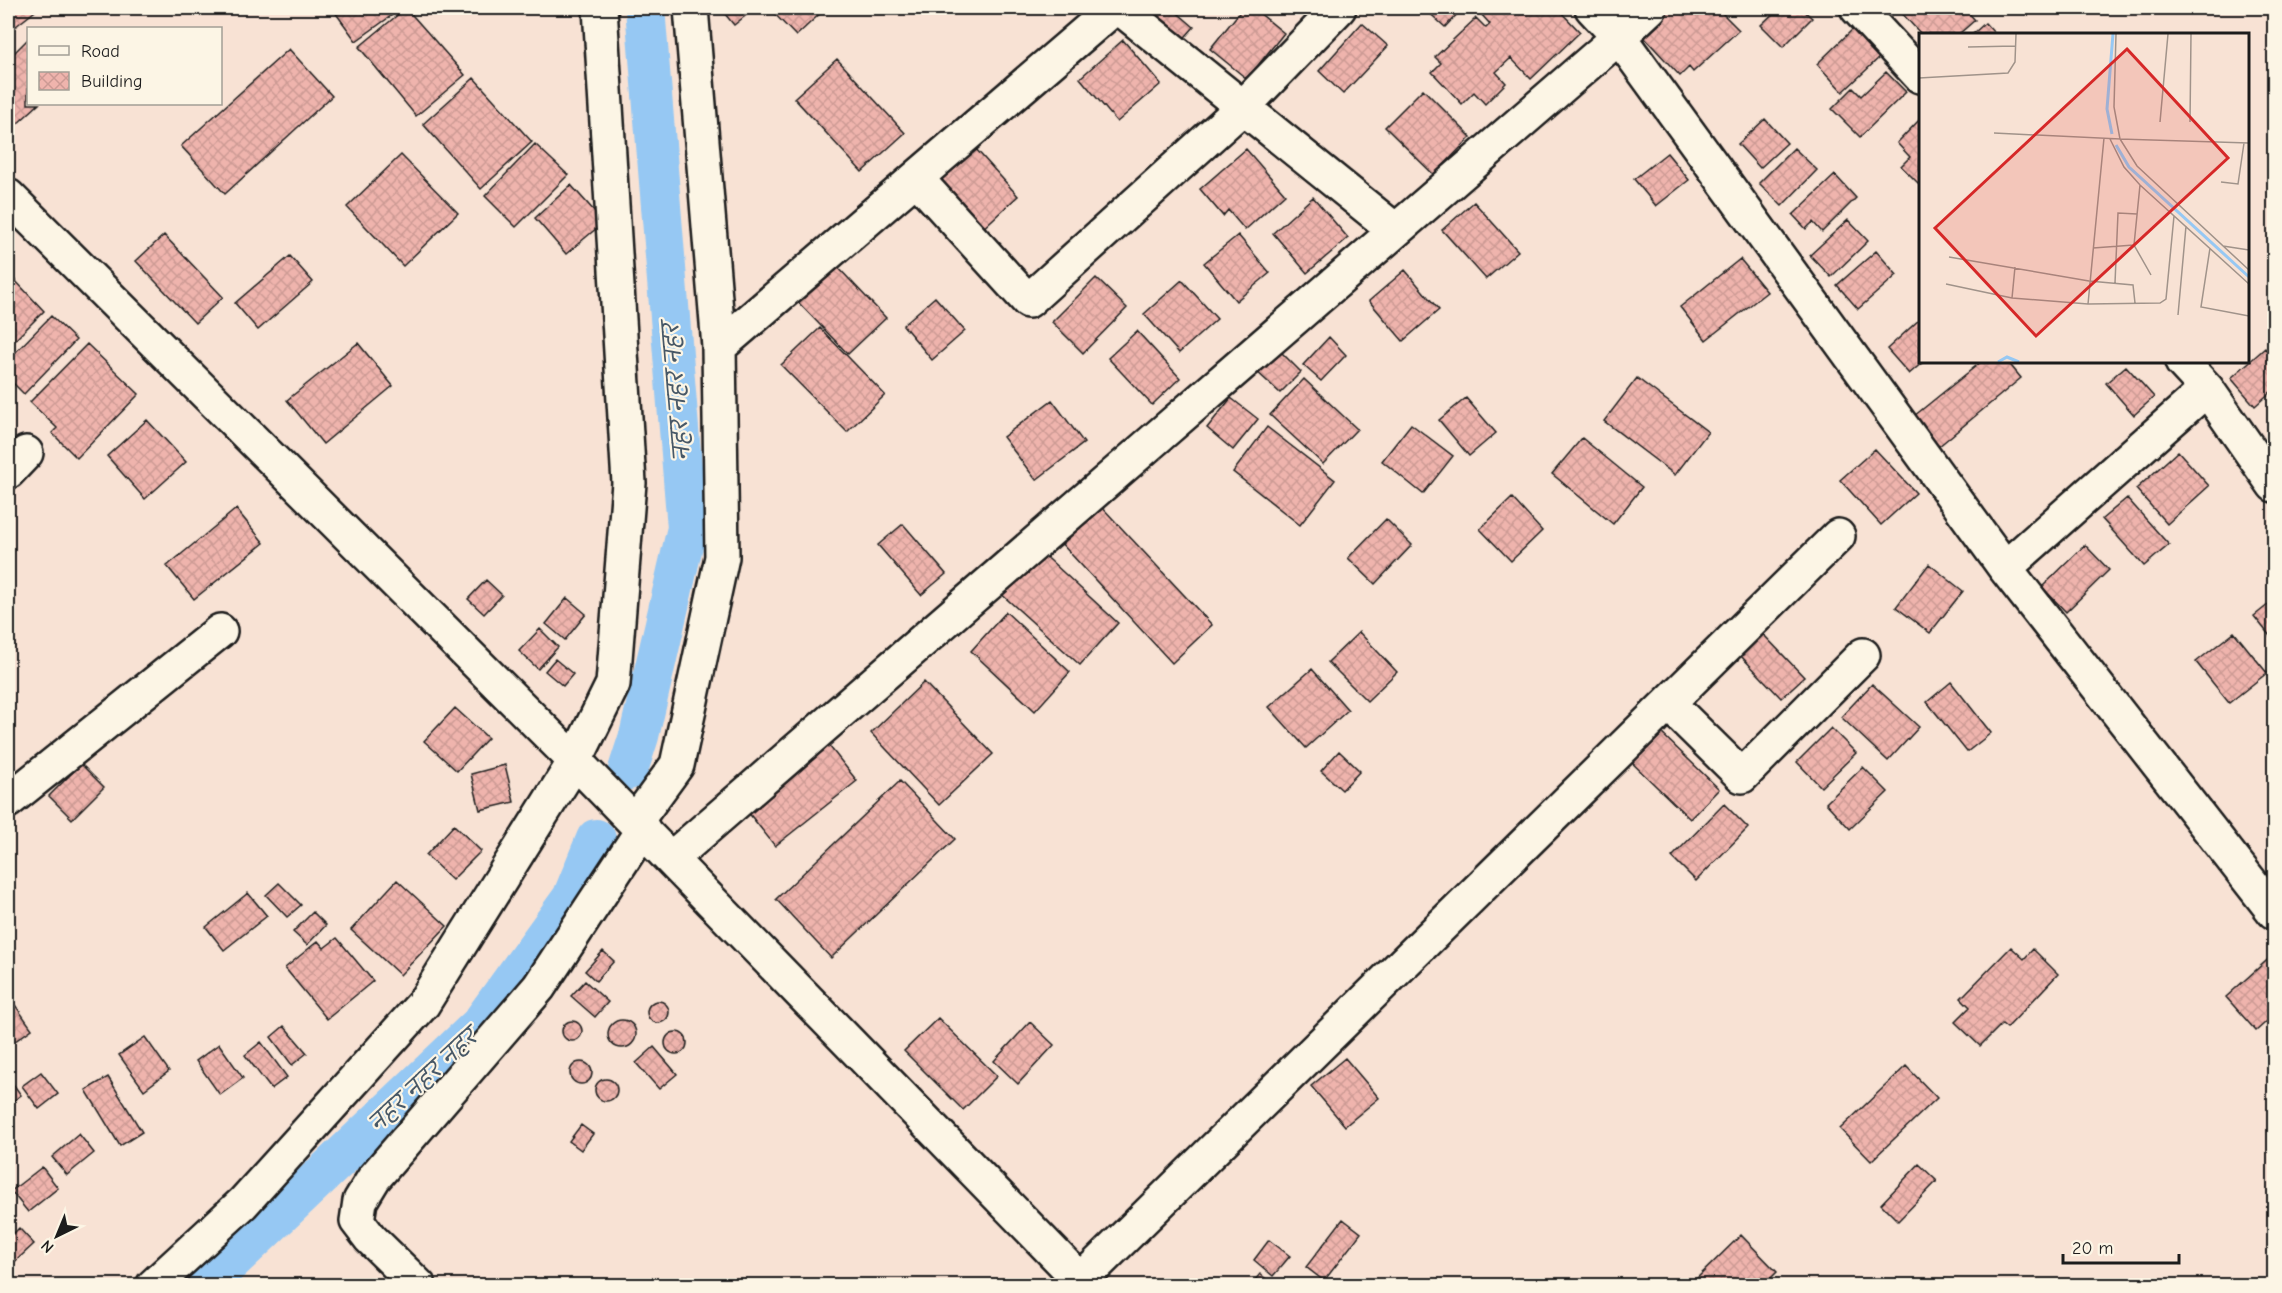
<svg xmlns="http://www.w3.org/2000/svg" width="2282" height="1293" font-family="'Comic Neue','Playpen Sans Deva',sans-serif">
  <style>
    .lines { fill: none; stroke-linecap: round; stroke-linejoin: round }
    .canal { stroke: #96c8f3; stroke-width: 40 }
    .building { fill: url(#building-cross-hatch); stroke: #1c1c1c; stroke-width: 1.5 }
    .minor-casing { stroke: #1c1c1c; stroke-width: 38 }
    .major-casing { stroke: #1c1c1c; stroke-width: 38 }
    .minor { stroke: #fcf5e5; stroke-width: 33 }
    .major { stroke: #fcf5e5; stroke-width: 33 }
    .labels { text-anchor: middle; stroke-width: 4.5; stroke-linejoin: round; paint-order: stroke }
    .water-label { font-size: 22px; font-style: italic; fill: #475867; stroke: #fcf5e5 }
    .inset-river { fill: none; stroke: #96c8f3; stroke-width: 3 }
    .inset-road { fill: none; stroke: #a0938a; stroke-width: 1.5 }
    .view { fill: #d62828; fill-opacity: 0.15; stroke: #d62828; stroke-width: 3 }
    .inset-edge { fill: none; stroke: #1c1c1c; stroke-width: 3 }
  </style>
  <defs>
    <pattern id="building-cross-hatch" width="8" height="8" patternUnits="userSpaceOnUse" patternTransform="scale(1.5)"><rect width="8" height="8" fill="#efb4ad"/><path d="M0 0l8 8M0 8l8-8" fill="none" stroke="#cc9a94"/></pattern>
  </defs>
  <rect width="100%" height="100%" fill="#f8e2d4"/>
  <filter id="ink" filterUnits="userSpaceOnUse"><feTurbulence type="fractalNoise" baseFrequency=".0167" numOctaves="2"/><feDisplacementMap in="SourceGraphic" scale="12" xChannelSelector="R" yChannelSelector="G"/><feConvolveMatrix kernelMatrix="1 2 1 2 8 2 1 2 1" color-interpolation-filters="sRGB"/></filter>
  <g filter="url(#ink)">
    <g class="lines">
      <!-- canal -->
      <path class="canal" d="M628,770L639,736L687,528L645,8
        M205,1286L480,1025L572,898L596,839"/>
    </g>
    <!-- building -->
    <path class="building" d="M8,8H39L11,30L8,25Z
      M332,8H402L356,41Z
      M406,8L465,75L416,116L359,47Z
      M720,8H755L734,25Z
      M769,8H826L796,36Z
      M1140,8H1172L1194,27L1179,44Z
      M1243,8H1253L1284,33L1247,79L1210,49Z
      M1424,8H1463L1445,27Z
      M1487,8H1509L1514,13L1520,8H1527L1530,11L1533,8H1557L1580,32L1531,79L1511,58L1496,72L1506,83L1485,104L1474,92L1462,104L1432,72L1441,63L1435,57L1476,18L1486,28L1490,24L1481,14Z
      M1671,8H1717L1739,30L1693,72L1689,67L1680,76L1641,34Z
      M1779,8H1801L1812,18L1783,47L1761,25Z
      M1897,8H1964L1975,20L1959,34H1921Z
      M1362,23L1388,46L1343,94L1319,71Z
      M1985,23L1995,34H1973Z
      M1854,28L1881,56L1843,92L1817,64Z
      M28,39V104H39L17,124L8,114V59Z
      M1123,40L1161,84L1117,122L1080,78Z
      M289,49L332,96L225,194L181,146Z
      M837,59L905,133L862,172L794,98Z
      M1886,72L1906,92L1860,137L1832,109L1853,88L1861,96Z
      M474,78L532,142L481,189L423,124Z
      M1423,89L1471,137L1434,175L1385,127Z
      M1765,119L1787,143L1760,168L1738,144Z
      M1920,119V185L1901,166L1910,157L1897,143Z
      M535,144L568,175L516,227L485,196Z
      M975,148L1018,196L979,232L935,184Z
      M1794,148L1817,170L1782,206L1759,183Z
      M1246,149L1285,194L1245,230L1228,210L1223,216L1200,189Z
      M1667,153L1689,180L1656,206L1634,179Z
      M401,155L458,213L403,266L347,207Z
      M1835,175L1856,198L1822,232L1813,222L1806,229L1793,215Z
      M571,185L604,222L566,254L535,218Z
      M1313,197L1348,238L1307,273L1273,233Z
      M1474,202L1518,251L1486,279L1442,230Z
      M1848,220L1868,241L1831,277L1810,255Z
      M164,235L223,297L195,323L136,261Z
      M1238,235L1270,273L1236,301L1204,263Z
      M1876,251L1897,275L1858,309L1837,285Z
      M290,256L313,282L258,330L235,303Z
      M1740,259L1767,292L1706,340L1680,307Z
      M833,262L886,318L848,354L795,299Z
      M1405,270L1439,310L1403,341L1369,301Z
      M12,277L44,311L13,342L8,337V282Z
      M1096,278L1127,308L1083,353L1052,322Z
      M1182,280L1217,319L1179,353L1144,314Z
      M935,297L965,331L932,360L903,325Z
      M51,316L76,340L24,394L8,378V360Z
      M1920,319V362H1923L1909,374L1887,349Z
      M820,328L885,395L847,432L781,365Z
      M1137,331L1180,378L1152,405L1108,358Z
      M1329,337L1346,355L1321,381L1303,365Z
      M358,343L393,386L323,444L287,400Z
      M87,344L139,394L77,458L52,433L57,428L30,402Z
      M1277,348L1301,372L1280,393L1255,370Z
      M2265,348L2274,359V389L2255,406L2231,378Z
      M1981,362H2008L2021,378L1938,447L1914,416Z
      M2126,366L2154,397L2134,415L2106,383Z
      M1637,378L1708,432L1675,475L1604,421Z
      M1304,379L1357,429L1323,464L1270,415Z
      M1231,398L1258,419L1233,450L1207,428Z
      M1466,398L1496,433L1469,456L1439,420Z
      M1052,400L1084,443L1036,480L1003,437Z
      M147,420L186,462L145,499L107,456Z
      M1411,424L1453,456L1423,494L1382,461Z
      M1267,427L1335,480L1300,525L1233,472Z
      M1582,438L1642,487L1613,524L1552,474Z
      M1875,449L1916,493L1881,525L1840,480Z
      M2178,451L2209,486L2167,524L2136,489Z
      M1512,498L1542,531L1511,561L1480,529Z
      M2127,498L2169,545L2144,566L2102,519Z
      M1099,504L1212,625L1172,663L1059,541Z
      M236,509L264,543L194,599L167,566Z
      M1386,519L1412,545L1375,584L1348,558Z
      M903,524L946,574L921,595L878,545Z
      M2085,545L2109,570L2066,612L2042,587Z
      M1038,549L1118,623L1080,665L999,592Z
      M1929,564L1963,591L1930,633L1896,607Z
      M486,580L502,595L484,614L468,599Z
      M567,598L586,614L565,640L546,624Z
      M2274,600V641L2254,616Z
      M1006,612L1070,672L1035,711L971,651Z
      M540,629L558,647L538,669L519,651Z
      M1359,632L1397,672L1367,701L1328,662Z
      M2234,632L2267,673L2229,703L2196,662Z
      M1763,634L1804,677L1781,698L1740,655Z
      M555,659L573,674L563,686L545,671Z
      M1312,669L1348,710L1306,748L1269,707Z
      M924,682L993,754L939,805L871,733Z
      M1951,682L1991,733L1967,752L1927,702Z
      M1872,684L1919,727L1888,761L1841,717Z
      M455,708L488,738L457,771L424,741Z
      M1655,727L1719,789L1690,819L1626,757Z
      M1831,728L1856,753L1821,787L1797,762Z
      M826,742L857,781L775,846L744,807Z
      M1339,751L1360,771L1342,790L1321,771Z
      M81,764L104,787L72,819L49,796Z
      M505,765L514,802L480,810L471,774Z
      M1863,767L1888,792L1850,829L1826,803Z
      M900,781L955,839L831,958L776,899Z
      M1724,804L1748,828L1696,881L1672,857Z
      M454,825L481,851L452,880L426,855Z
      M397,880L447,926L400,975L351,930Z
      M279,883L301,905L287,917L266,895Z
      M248,893L267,916L224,950L206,927Z
      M313,912L326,925L307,945L293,932Z
      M337,938L373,981L327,1019L285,968L318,941L324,948Z
      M2011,947L2024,959L2033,949L2058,974L2007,1028L2002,1024L1980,1046L1955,1022L1970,1007L1961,998Z
      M603,951L614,961L596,981L585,971Z
      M2274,954V1015L2256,1031L2226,997Z
      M585,981L608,1002L595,1017L571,996Z
      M647 1012a11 11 0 1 1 22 0a11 11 0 1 1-22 0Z
      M15,1005L32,1029L8,1046V1010Z
      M938,1018L997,1076L963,1110L904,1051Z
      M608 1034a14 14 0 1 1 28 0a14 14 0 1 1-28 0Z
      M562 1031a10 10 0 1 1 20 0a10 10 0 1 1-20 0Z
      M1030,1022L1054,1045L1018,1084L994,1061Z
      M284,1026L307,1053L292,1065L271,1037Z
      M665 1043a11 11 0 1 1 22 0a11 11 0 1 1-22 0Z
      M145,1037L169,1071L144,1090L119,1055Z
      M261,1042L287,1077L271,1089L245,1055Z
      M219,1044L243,1078L220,1095L196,1061Z
      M654,1047L677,1074L659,1089L636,1063Z
      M1345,1058L1379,1098L1345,1126L1311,1086Z
      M570 1073a11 11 0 1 1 22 0a11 11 0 1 1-22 0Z
      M1906,1066L1937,1098L1871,1161L1840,1129Z
      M41,1072L58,1094L39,1109L22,1086Z
      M8,1077L21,1095L8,1105Z
      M108,1077L142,1132L120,1146L86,1090Z
      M595 1090a11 11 0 1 1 22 0a11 11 0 1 1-22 0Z
      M581,1125L593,1134L581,1150L569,1141Z
      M79,1134L94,1153L67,1175L52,1157Z
      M1919,1164L1937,1181L1898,1221L1881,1204Z
      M42,1167L58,1188L28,1212L11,1191Z
      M1343,1219L1361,1233L1324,1281L1306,1267Z
      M19,1228L34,1244L8,1268V1239Z
      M1741,1235L1777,1272L1763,1286H1689Z
      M1269,1240L1290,1256L1273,1276L1254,1260Z
      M1260,1274L1275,1286H1250Z"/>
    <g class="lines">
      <defs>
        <path id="minor" d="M1120,8L1395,230
          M1592,8L1619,37L2005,568L2274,912
          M1857,8L1920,76
          M916,178L1028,301L1243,107L1339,8
          M719,347L1114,8
          M2182,362L2207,389L2274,485
          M8,472L26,453
          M2005,568L2207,389
          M1668,703L1742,776L1863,655
          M8,801L220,631
          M636,821L677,765L722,557L719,347L691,8
          M672,858C988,585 1303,310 1619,37L1650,8
          M1081,1280L1838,536
          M153,1286L243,1203L423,1004L575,761L1086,1286
          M419,1286L370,1238L357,1221L360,1201L374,1178L539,987L643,829"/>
        <path id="major" d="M8,196L575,761L613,684L629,483L600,8"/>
      </defs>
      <!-- minor casing -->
      <use href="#minor" class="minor-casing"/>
      <!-- major casing -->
      <use href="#major" class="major-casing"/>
      <!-- minor -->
      <use href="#minor" class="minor"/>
      <!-- major -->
      <use href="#major" class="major"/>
    </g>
  </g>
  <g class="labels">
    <!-- water labels -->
    <g class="water-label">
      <text transform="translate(676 392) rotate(-95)" y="8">नहर नहर नहर</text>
      <text transform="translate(423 1080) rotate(-43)" y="8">नहर नहर नहर</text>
    </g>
  </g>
  <!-- overview -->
  <g transform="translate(1919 33)">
    <rect width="330" height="330" fill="#f8e2d4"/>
    <path class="inset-river" d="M193,101L188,76L194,1M197,112L210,134L330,244M79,329L88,324L100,329"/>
    <path class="inset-road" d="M49,14L96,13M0,45L89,40L96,29L97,1M241,89L249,1M271,89L272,1M75,100L201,106L195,74L197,1M191,106L205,134L221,152L330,251M330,110L201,106L218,133L330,237M302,149L319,151L325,110M221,152L215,212L232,242M304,213L330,217M174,215L215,212M291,215L282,274L330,283M30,224L170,248L214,252L216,270M196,250L199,180L218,181M27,251L93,265L169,271L241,270L247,266L255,183M93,265L96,234M169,271L185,105M259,282L267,193"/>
    <path class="view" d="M208,16L309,125L117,303L16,195Z"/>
    <rect width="330" height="330" class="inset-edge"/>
  </g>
  <!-- margin -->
  <rect width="2282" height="1293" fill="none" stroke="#fcf5e5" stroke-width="30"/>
  <rect x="15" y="15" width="2252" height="1263" fill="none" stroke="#1c1c1c" stroke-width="2" filter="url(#ink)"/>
  <!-- legend -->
  <rect x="27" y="27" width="195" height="78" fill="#fcf5e5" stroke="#a29e95" stroke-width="1.5"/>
  <rect x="39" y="46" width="30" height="9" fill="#fcf5e5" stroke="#a29e95" stroke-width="1.5"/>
  <text x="81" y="57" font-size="18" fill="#1c1c1c">Road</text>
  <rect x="39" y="72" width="30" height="18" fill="url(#building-cross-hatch)" stroke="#a29e95" stroke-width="1.5"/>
  <text x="81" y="87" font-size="18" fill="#1c1c1c">Building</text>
  <!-- north arrow -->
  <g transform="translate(57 1236) rotate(223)" stroke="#fcf5e5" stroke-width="4.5" paint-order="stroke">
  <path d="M0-4.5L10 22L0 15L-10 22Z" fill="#1c1c1c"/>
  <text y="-9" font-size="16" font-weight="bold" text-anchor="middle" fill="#1c1c1c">N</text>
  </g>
  <!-- scale -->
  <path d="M2063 1254v9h116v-9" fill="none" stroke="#1c1c1c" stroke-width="3"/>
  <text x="2072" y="1254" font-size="18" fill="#1c1c1c" stroke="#fcf5e5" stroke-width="4.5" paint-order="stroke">20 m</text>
</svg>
